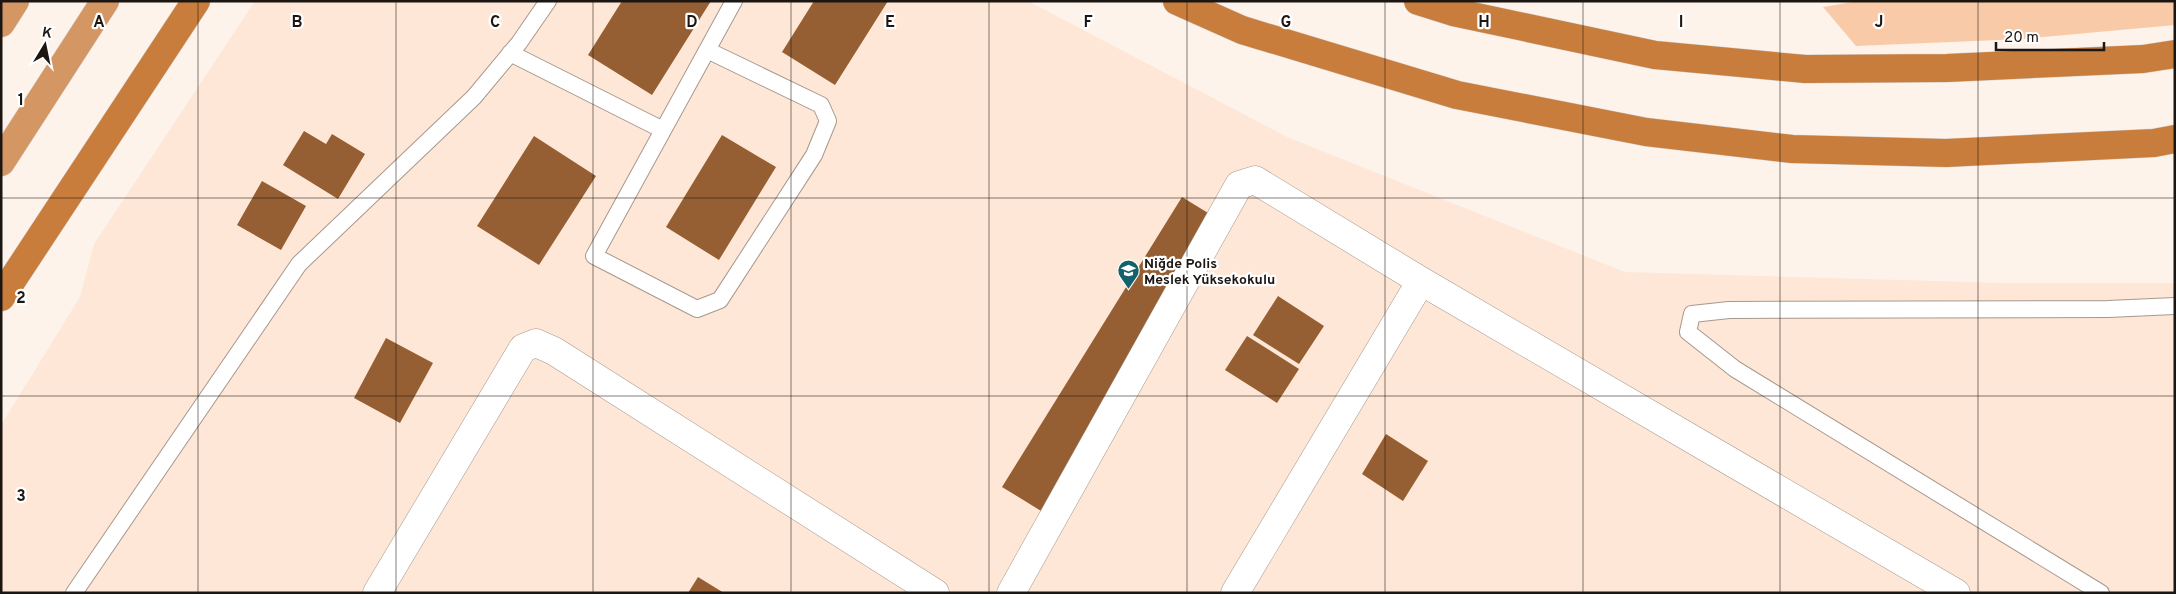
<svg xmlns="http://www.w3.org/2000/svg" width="2176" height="594" font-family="Overpass,sans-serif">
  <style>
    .built { fill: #fee7d6 }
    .green { fill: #f9caa8 }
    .building { fill: #965f33 }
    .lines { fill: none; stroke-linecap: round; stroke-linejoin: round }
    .service-casing { stroke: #a7988d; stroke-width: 18 }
    .minor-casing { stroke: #a7988d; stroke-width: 29 }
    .trunk-casing { stroke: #d6d5d4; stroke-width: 29 }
    .motorway-casing { stroke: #d6d5d4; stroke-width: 29 }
    .service { stroke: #fff; stroke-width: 16 }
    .minor { stroke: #fff; stroke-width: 28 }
    .trunk { stroke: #d49763; stroke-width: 28 }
    .motorway { stroke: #c97d3c; stroke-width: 28 }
    .grid { fill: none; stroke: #1c1612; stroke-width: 1; stroke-opacity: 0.55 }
    .labels { text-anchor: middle; stroke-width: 4.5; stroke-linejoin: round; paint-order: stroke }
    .poi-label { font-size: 14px; font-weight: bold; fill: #1c1612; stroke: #fff; text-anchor: start }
    .grid-label { font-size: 16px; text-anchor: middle; font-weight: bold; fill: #1c1612; stroke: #fff; stroke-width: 4.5; stroke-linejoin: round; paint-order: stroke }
  </style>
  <rect width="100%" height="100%" fill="#fdf3eb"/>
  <!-- built -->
  <path class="built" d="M255,1H1028L1287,137L1625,272L2006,283H2175V593H1V425L80,297L94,244Z"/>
  <!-- green -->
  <path class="green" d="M1858,1H2175V25L2022,39L1856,46L1823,7Z"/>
  <!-- building -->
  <path class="building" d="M622,1H711L652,95L588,55Z
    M814,1H888L835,85L782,52Z
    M304,131L326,144L332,134L365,154L338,199L283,165Z
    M722,135L776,167L719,260L666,227Z
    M534,136L596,176L539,265L477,226Z
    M262,181L306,206L281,250L237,225Z
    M1182,197L1226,224L1046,514L1002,487Z
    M1278,296L1324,326L1299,364L1253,335Z
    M1247,336L1299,369L1277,403L1225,370Z
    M386,338L433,363L400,423L354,398Z
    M1386,434L1428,461L1403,501L1362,474Z
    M698,577L724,593H688Z"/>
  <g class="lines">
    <defs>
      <path id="service" d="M707,50L821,105L828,121L814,155L720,300L697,309L594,256L734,1
        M510,53L663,130
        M74,593L299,264L474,97L519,43L548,1
        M2101,593L1735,369L1688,332L1692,314L1729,310L2108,309L2175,306"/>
      <path id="minor" d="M377,593L523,348L536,343L554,351L935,593
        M1011,593L1239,185L1255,180L1421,281L1956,593
        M1235,593L1421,281"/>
      <path id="trunk" d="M1,23L15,1
        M1,162L105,1"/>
      <path id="motorway" d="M1177,1L1242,30L1457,95L1646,132L1792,149L1946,153L2154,143L2175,139
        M1418,1L1453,12L1655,55L1805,69L1947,68L2143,59L2175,54
        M1,297L196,1"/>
    </defs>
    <!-- service casing -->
    <use href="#service" class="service-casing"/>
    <!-- minor casing -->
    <use href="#minor" class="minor-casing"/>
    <!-- trunk casing -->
    <use href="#trunk" class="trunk-casing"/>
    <!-- motorway casing -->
    <use href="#motorway" class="motorway-casing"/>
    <!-- service -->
    <use href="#service" class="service"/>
    <!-- minor -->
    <use href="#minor" class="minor"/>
    <!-- trunk -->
    <use href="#trunk" class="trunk"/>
    <!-- motorway -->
    <use href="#motorway" class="motorway"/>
  </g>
  <!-- grid -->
  <path class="grid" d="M198,1V593M396,1V593M593,1V593M791,1V593M989,1V593M1187,1V593M1385,1V593M1583,1V593M1780,1V593M1978,1V593M1,198H2175M1,396H2175"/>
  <!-- icons -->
  <defs>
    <symbol id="university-pin" viewBox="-11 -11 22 30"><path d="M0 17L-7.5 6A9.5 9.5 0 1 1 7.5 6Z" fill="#13616b" stroke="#fff"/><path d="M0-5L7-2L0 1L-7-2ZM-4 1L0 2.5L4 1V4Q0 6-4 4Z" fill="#fff"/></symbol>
  </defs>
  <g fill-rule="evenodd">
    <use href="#university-pin" x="1116" y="258" width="25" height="34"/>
  </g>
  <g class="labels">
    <!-- poi labels -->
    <g class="poi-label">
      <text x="1144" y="268">Niğde Polis<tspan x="1144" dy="16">Meslek Yüksekokulu</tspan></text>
    </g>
  </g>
  <g class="grid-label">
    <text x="99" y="27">A</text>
    <text x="297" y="27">B</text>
    <text x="495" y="27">C</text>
    <text x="692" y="27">D</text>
    <text x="890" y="27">E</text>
    <text x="1088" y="27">F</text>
    <text x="1286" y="27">G</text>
    <text x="1484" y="27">H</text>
    <text x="1681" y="27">I</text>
    <text x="1879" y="27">J</text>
    <text x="21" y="105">1</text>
    <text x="21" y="303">2</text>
    <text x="21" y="501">3</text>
  </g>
  <!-- border -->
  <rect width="2176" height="594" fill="none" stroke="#1c1612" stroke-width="5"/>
  <!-- north arrow -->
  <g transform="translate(45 45) rotate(10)" stroke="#ffffff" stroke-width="4" paint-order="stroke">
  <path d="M0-4L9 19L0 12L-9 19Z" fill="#1c1612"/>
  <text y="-8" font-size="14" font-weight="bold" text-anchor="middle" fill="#1c1612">K</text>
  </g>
  <!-- scale -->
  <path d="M1996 42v8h108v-8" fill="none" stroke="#1c1612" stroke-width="2.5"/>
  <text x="2004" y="42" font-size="15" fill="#1c1612" stroke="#ffffff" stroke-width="4" paint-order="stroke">20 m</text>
</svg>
